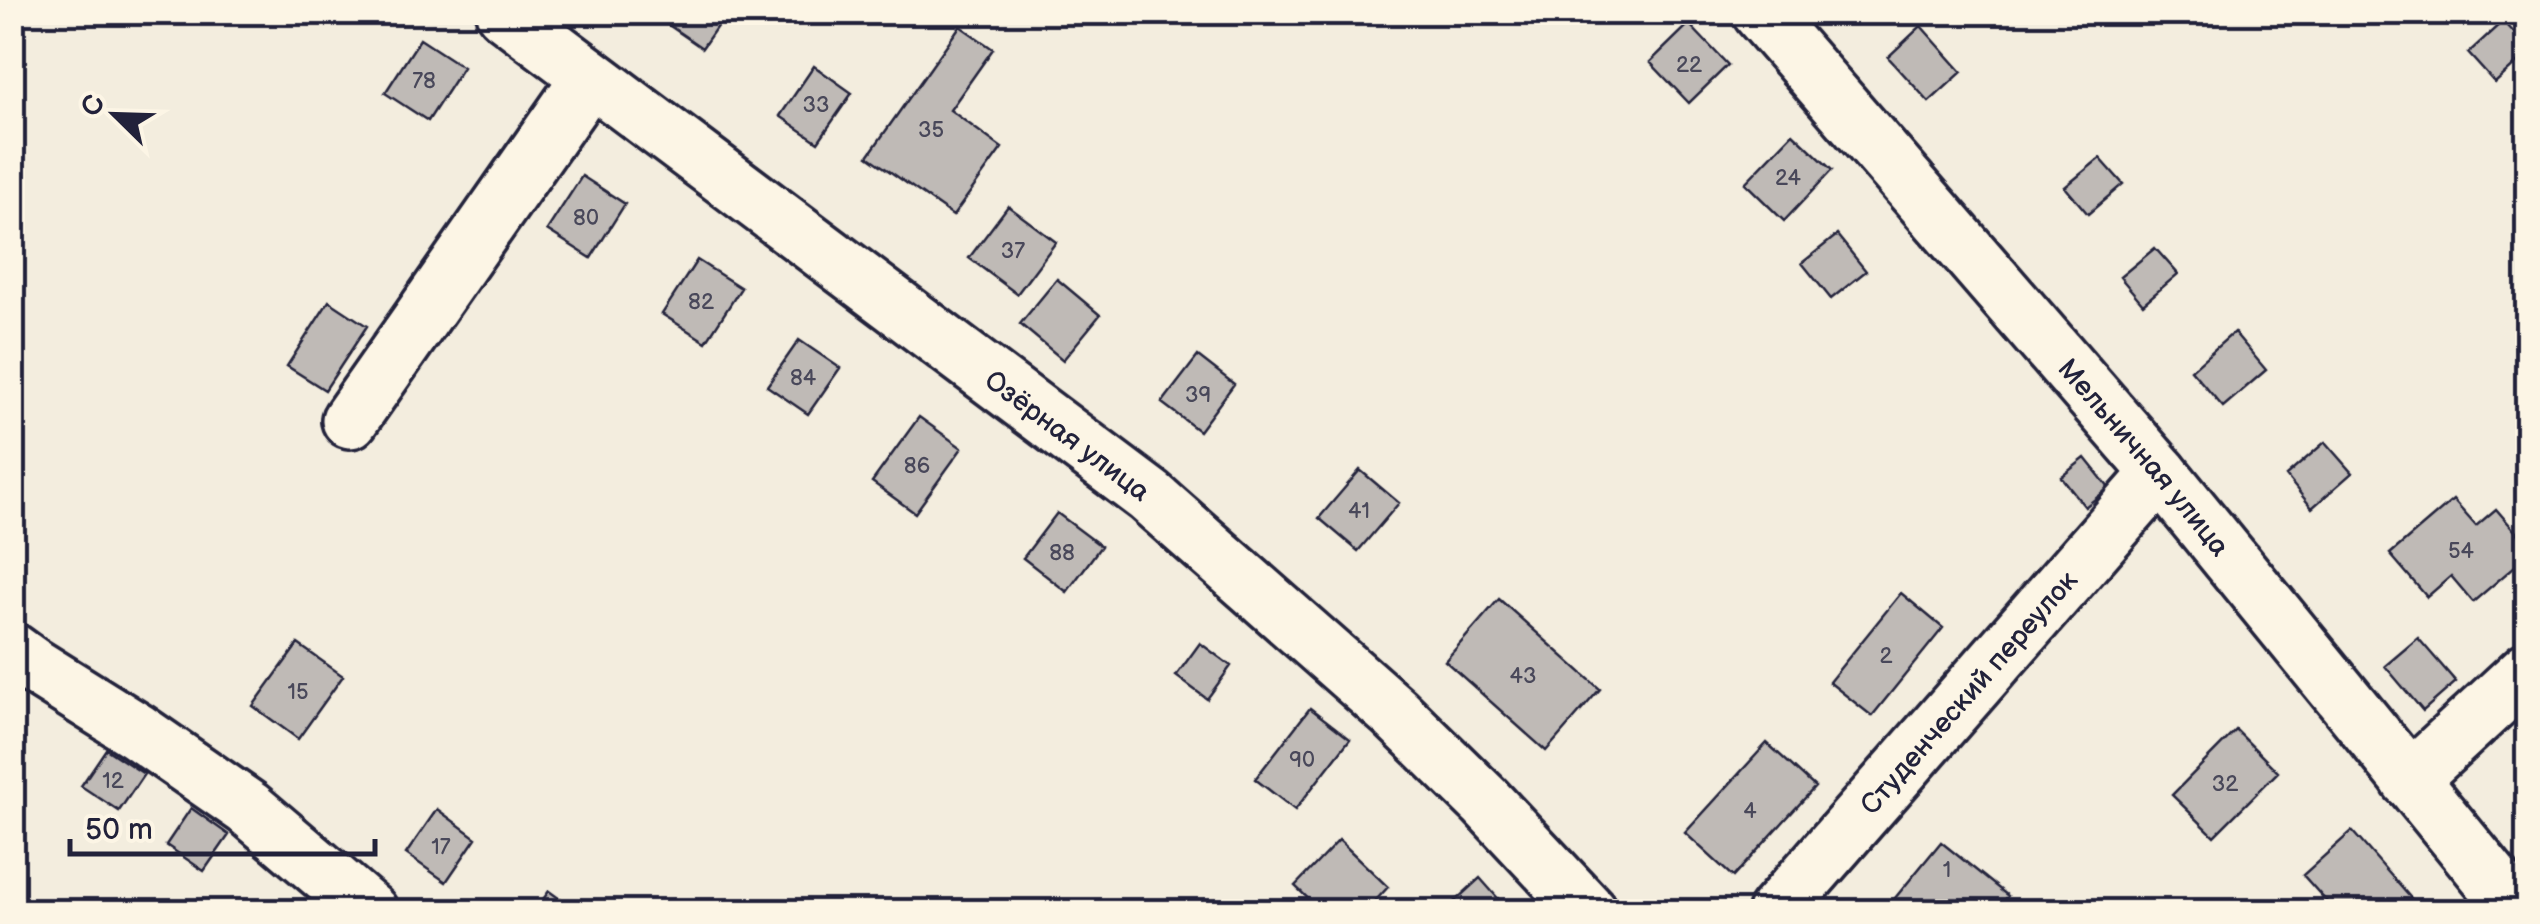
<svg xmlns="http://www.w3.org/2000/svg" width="2540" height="924" font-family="'Balsamiq Sans',sans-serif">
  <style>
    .building { fill: #bfbab6; stroke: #22223b; stroke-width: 2.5 }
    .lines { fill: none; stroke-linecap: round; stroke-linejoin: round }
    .minor-casing { stroke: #22223b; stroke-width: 62 }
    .minor { stroke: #fcf5e5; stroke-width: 55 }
    .labels { text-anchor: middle; stroke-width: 8; stroke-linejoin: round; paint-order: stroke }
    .number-label { font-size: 22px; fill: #49485a }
    .street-label { font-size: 28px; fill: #22223b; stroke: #fcf5e5 }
  </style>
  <rect width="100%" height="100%" fill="#f3edde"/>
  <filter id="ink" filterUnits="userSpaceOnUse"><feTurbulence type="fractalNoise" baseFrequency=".01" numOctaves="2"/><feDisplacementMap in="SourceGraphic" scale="20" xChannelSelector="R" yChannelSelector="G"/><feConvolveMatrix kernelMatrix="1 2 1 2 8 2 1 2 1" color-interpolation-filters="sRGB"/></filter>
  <g filter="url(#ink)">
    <!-- building -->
    <path class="building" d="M670,12H727L702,48L664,22Z
      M2503,21L2528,47V53L2495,83L2468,53Z
      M1689,24L1728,65L1689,103L1650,62Z
      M960,26L993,49L950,110L1002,148L953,216L868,156Z
      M1921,26L1962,72L1929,102L1888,57Z
      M420,39L463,67L428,121L385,93Z
      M814,66L852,93L818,142L780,116Z
      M1793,133L1832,170L1784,221L1745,183Z
      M2100,158L2123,184L2088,214L2065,187Z
      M582,176L625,204L591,258L547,230Z
      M1008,206L1056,242L1017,294L969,258Z
      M1837,235L1866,271L1831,299L1802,263Z
      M2155,248L2178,274L2143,304L2120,277Z
      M697,260L741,288L706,342L662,314Z
      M1057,279L1100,315L1063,360L1020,324Z
      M329,301L367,326L325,390L287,366Z
      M2234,332L2266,370L2223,407L2191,370Z
      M799,340L840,368L808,414L767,386Z
      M1198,356L1234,384L1199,431L1162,403Z
      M919,417L962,448L915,513L872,482Z
      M2325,442L2352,473L2312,508L2286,476Z
      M2085,458L2109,488L2085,507L2061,477Z
      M1360,470L1399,503L1358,551L1319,518Z
      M2453,500L2476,526L2496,509L2528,546V555L2473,602L2451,576L2427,597L2390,554Z
      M1057,513L1101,546L1067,592L1023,558Z
      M1901,593L1943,628L1872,716L1829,682Z
      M1499,599L1600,689L1546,751L1445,661Z
      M2418,638L2456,682L2423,711L2385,666Z
      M1200,643L1231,666L1207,699L1176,676Z
      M298,644L343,676L298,739L253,706Z
      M1310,708L1350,739L1295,810L1255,779Z
      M2236,730L2278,772L2214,836L2172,795Z
      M1767,743L1815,787L1733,877L1685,833Z
      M106,749L144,774L119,811L81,786Z
      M191,808L229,835L204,871L166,845Z
      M437,809L476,838L446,882L406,854Z
      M2352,831L2423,912H2336L2303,875Z
      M1339,840L1388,887L1365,912H1322L1295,886Z
      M1941,842L2008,896L1995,912H1900L1891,903Z
      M1480,878L1510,912H1443Z
      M549,891L578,912H534Z"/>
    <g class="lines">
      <defs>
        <g id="minor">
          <path id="s1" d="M504,12L1149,496L1394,712L1485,801L1589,912"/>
          <path id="s2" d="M1760,12L2160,473L2518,912"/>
          <path d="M350,420L590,77"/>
          <path d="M12,651L30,664L137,731L248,808L370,912"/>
          <path d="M2409,780L2528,670"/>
          <path id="s3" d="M1776,912L2160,473"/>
        </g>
      </defs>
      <!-- minor casing -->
      <use href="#minor" class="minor-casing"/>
      <!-- minor -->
      <use href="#minor" class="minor"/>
    </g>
  </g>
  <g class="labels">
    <!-- number labels -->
    <g class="number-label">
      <text x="1689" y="72">22</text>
      <text x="424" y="88">78</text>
      <text x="816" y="112">33</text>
      <text x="931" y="137">35</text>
      <text x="1788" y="185">24</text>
      <text x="586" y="225">80</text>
      <text x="1013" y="258">37</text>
      <text x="701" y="309">82</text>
      <text x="803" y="385">84</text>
      <text x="1198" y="402">39</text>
      <text x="917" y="473">86</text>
      <text x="1359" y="518">41</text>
      <text x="2461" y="558">54</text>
      <text x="1062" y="560">88</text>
      <text x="1886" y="663">2</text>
      <text x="1523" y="683">43</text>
      <text x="298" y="699">15</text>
      <text x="1302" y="767">90</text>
      <text x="113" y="788">12</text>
      <text x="2225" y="791">32</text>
      <text x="1750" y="818">4</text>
      <text x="441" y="854">17</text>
      <text x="1947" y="877">1</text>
    </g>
    <!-- street labels -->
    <g class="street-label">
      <text dy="10" stroke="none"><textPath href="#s1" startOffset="705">Озёрная улица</textPath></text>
      <text dy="10" stroke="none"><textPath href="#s2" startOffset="588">Мельничная улица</textPath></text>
      <text dy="10" stroke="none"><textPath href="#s3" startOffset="292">Студенческий переулок</textPath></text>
    </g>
  </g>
  <!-- margin -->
  <rect width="2540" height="924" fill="none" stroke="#fcf5e5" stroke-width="50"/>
  <rect x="25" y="25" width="2490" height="874" fill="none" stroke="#22223b" stroke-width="4" filter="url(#ink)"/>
  <!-- north arrow -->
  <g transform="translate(115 115) rotate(293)" stroke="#fcf5e5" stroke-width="8" paint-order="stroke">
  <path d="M0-8L18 38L0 25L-18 38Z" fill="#22223b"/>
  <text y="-15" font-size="28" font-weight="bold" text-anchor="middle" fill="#22223b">С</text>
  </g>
  <!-- scale -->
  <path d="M70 839v15h305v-15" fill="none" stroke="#22223b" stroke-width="5"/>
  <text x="85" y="839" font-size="30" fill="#22223b" stroke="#fcf5e5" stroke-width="8" paint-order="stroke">50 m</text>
</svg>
